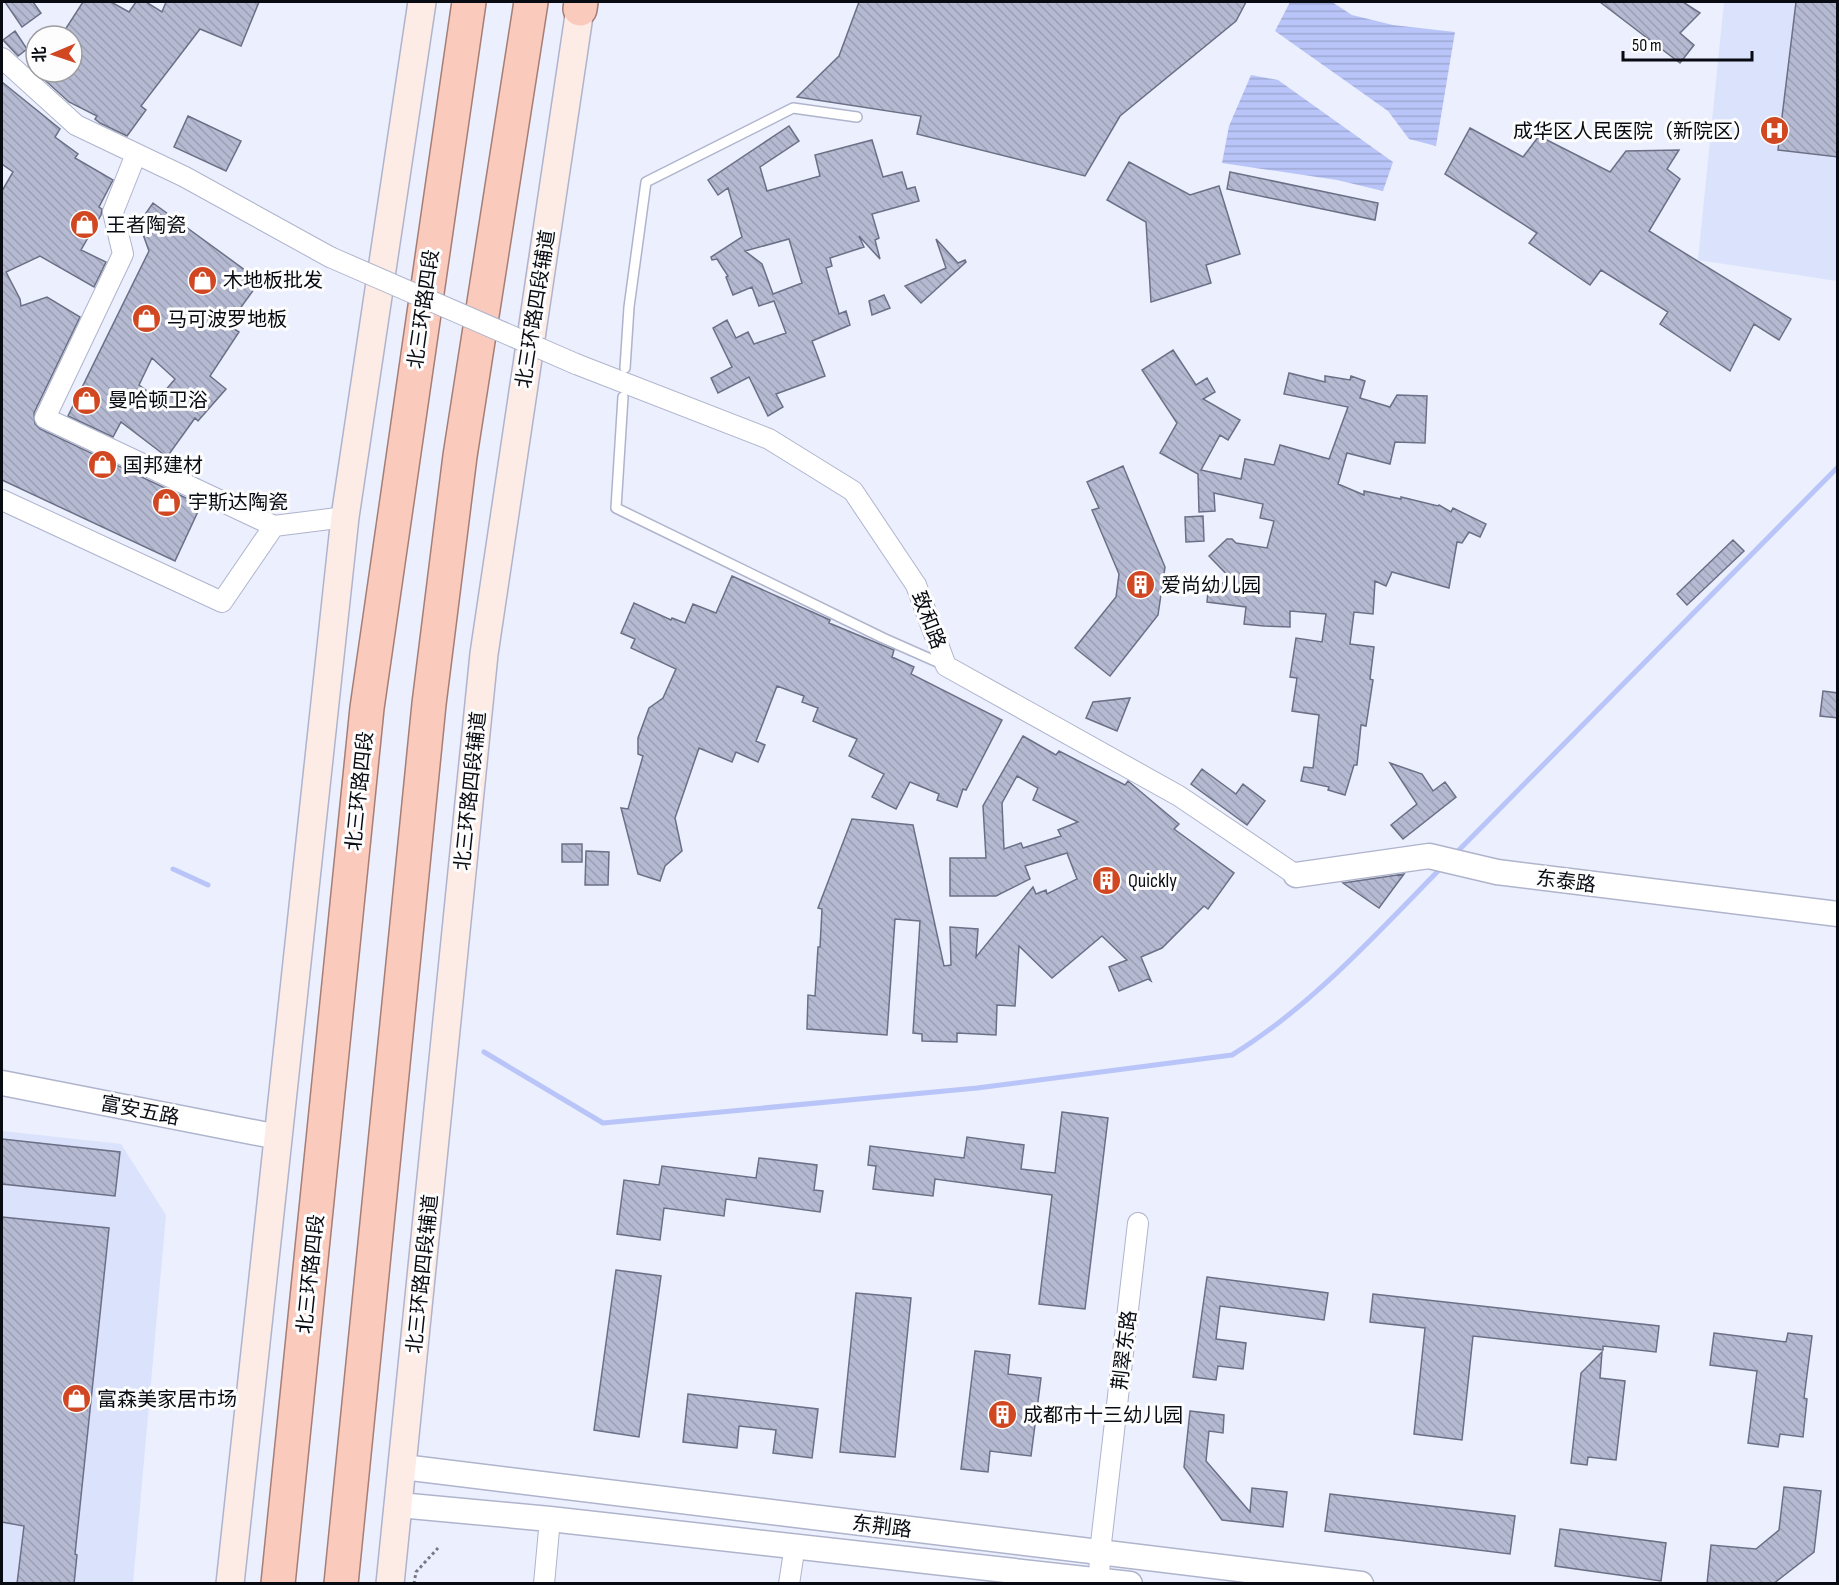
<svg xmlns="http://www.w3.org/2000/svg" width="1839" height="1585" font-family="'Sofia Sans Condensed','Noto Sans SC',sans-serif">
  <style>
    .built { fill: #dbe2fb }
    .water { fill: url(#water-rules) }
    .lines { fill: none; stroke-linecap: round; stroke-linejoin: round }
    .stream { stroke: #b9c5f8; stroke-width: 5 }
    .building { fill: url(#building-back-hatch); stroke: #6b7086; stroke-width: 1.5; fill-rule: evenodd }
    .service-casing { stroke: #afb4cc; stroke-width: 12 }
    .minor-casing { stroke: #afb4cc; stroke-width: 22 }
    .tertiary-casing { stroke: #afb4cc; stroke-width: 27 }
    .secondary-casing { stroke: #afb4cc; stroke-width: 30 }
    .trunk-casing { stroke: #a57e76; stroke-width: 36 }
    .path { stroke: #777a85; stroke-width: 3; stroke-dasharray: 3 3; stroke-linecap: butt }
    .service { stroke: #fff; stroke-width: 9 }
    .minor { stroke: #fff; stroke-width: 20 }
    .tertiary { stroke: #fff; stroke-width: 24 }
    .secondary { stroke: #fdebe6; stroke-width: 27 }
    .trunk { stroke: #facabc; stroke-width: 33 }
    .minor-bridge-casing { stroke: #afb4cc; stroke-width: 22; stroke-linecap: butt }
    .minor-bridge { stroke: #fff; stroke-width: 20 }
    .labels { text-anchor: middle; stroke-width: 6; stroke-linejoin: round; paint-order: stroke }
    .poi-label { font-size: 20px; fill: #090b12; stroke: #fdfdfd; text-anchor: start }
    .street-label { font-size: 20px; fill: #090b12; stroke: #fdfdfd }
  </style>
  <defs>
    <pattern id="water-rules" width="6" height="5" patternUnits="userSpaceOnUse" patternTransform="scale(1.5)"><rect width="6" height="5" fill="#b9c5f8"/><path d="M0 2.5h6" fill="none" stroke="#9ea8d4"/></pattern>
    <pattern id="building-back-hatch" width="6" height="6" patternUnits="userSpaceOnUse" patternTransform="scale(1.5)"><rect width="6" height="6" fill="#b5bad2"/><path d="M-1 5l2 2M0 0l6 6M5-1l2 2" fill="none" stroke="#9a9fb3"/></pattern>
  </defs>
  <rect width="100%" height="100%" fill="#ebeffe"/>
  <!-- built -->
  <path class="built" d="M1724,2H1837V281L1698,260Z
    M2,1131L121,1144L166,1215L133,1583L2,1584Z"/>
  <!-- water -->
  <path class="water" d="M1290,2H1332L1352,15L1393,25L1455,32L1436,146L1409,139L1388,111L1275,31Z
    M1251,75L1278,80L1393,162L1383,191L1337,180L1222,163L1229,126Z"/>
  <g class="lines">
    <!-- stream -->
    <path class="stream" d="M1455,854L1838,467
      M173,869L208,885
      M484,1052L603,1123L977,1088L1232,1055C1312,1006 1376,934 1442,867"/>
  </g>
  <!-- building -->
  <path class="building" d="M5,2H33L41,13L22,27Z
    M83,2H111L129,12L136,2H146L162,12L166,2H259L241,46L200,29L141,106L146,110L127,136L100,123L95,119L97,116L69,102L37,73L72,72V36H61Z
    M859,2H1246L1236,21L1120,116L1085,176L917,134L921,116L797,97L839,56Z
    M1600,2H1683L1700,13L1680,33L1694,45L1680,63Z
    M1796,2H1838V157L1778,150Z
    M15,31L27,49L18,56L3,40Z
    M2,82L60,129L55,137L78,154L75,158L113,180L99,207L102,209L101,215L81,250L106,262L94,287L40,256L6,272L20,299L21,306L47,297L80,317L34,413L35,424L40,429L201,505L175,561L2,480V191L13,172L2,164Z
    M188,116L241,141L226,171L174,147Z
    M789,126L799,141L760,167L767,191L820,176L815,155L872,140L883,177L902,172L907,189L915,187L919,201L872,214L879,238L875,240L880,259L859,236L864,247L830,258L832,266L826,268L839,314L846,311L850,325L812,341L825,376L776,394L783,407L768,416L749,377L718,393L711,378L732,367L713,328L727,320L736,338L748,332L754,344L786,333L774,301L759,306L752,287L733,295L726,277L728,276L717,259L712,260L711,257L742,237L728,188L718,195L708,180ZM789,239L802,283L773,294L762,264L745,251Z
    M1470,128L1523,157L1539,136L1610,172L1626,151L1679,150L1667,169L1680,179L1649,231L1791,319L1779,340L1754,324L1730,371L1660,324L1668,312L1601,270L1590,285L1529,243L1537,233L1445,174Z
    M1129,162L1190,195L1219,186L1240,254L1206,265L1211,283L1151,302L1146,222L1107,200Z
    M1230,172L1378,203L1375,220L1227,189Z
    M153,203L260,281L228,325L239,332L210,376L226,389L198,421L195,418L167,457L121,422L113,437L68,416L149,251L139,223ZM152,358L175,379L158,399L139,385Z
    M936,239L958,263L965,260L966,262L921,303L905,286L946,268Z
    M884,295L890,308L872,315L869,301Z
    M1173,350L1196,385L1207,378L1215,392L1203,399L1240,420L1228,440L1220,435L1201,470L1241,479L1245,459L1274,465L1280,445L1329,459L1348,407L1284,394L1289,373L1325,382V376L1350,380L1351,376L1365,381L1360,398L1390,407L1397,395L1427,396L1425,443L1395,442L1390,464L1347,453L1338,484L1364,495V491L1401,499V497L1438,506L1439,505L1451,512L1453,508L1486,524L1480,537L1469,532L1462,543L1457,542L1449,588L1392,572L1386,586L1375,581L1373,614L1354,612L1350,644L1374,647L1370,679L1373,680L1366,726L1361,725L1357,765H1354L1345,795L1328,790L1329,787L1301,781L1304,767L1313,768L1319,715L1292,711L1297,678L1290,677L1296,638L1322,642L1326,614L1290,611V627L1264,626L1244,624L1246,607L1207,602L1209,581L1237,585L1209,556L1227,539H1232L1236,543L1267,548L1274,521L1260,518L1263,504L1214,493L1215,511L1199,512L1198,474L1160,453L1177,423L1142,370Z
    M1123,466L1165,567L1158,615L1110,676L1075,648L1116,597L1119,574L1092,510L1099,508L1087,482Z
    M1203,516L1204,541L1186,542L1185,517Z
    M1733,540L1744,551L1687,605L1677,594Z
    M732,576L830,620L829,623L894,650L892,657L914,667L911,674L1002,720L966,790L963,789L957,807L937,800L939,794L910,782L896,809L872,797L884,774L849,756L857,739L813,721L818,708L802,702L804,696L777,686L756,741L765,745L758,762L736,752L732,762L699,748L675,818L682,851L665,866L660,881L638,874L621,808L628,809L643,756L638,754V738L649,708L663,698L676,669L631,648L635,639L621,633L634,603L671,620L672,618L685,623L693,604L716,613Z
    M1823,691L1838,693V718L1820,716Z
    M1130,698L1117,731L1086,718L1093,702Z
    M1023,736L1056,755L1059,751L1125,785L1128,781L1179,824L1174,829L1234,873L1208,909L1204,906L1162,948L1141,957L1151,981L1148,979L1119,991L1109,967L1127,960L1102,936L1052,978L1019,946L1015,1006L997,1005L996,1035L957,1033V1042L922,1041V1034L913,1033L920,921L895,919L887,1035L807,1029L808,995L815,996L818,947H820L822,909L818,908L852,819L913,825L944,966L951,965L950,927L978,929L976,957L1033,887L1036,894L1046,890L1047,894L1077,879L1067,853L1025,866L1030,879L996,896H950V858H986L983,806ZM1017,776L1038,788L1033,800L1078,822L1058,830L1061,836L1023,848L1021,843L1004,849L1002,803Z
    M1390,763L1422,774L1433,791L1445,782L1456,797L1403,839L1391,825L1417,804Z
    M1202,769L1236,794L1243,784L1265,801L1247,825L1191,784Z
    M562,844H582V862H562Z
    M586,851L609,852L608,885H585Z
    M1404,874L1379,908L1343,883Z
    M1062,1112L1108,1118L1085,1309L1039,1304L1052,1195L935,1179L933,1196L873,1189L876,1166L868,1165L870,1146L964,1158L967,1137L1024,1145L1021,1169L1055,1173Z
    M2,1139L120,1152L115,1196L2,1184Z
    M759,1158L817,1165L814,1190L823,1191L820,1212L726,1199L724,1216L664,1208L660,1240L617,1234L624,1180L659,1185L662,1166L756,1178Z
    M2,1217L109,1228L75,1554L77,1555L74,1584H17L24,1526L2,1522Z
    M616,1270L661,1276L639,1437L594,1430Z
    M1207,1277L1328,1293L1324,1320L1220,1306L1216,1339L1246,1343L1243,1369L1218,1366L1216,1380L1193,1377Z
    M856,1293L911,1298L895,1457L840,1452Z
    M1373,1294L1659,1326L1656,1352L1603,1346V1350L1473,1336L1462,1440L1414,1434L1425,1328L1370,1322Z
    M1714,1333L1786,1342L1788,1333L1812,1336L1804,1398L1807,1399L1803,1437L1780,1434L1778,1447L1748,1443L1757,1371L1710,1365Z
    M975,1351L1010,1355L1008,1374L1041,1378L1031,1456L990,1451L988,1472L961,1469Z
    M1602,1352L1600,1378L1625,1381L1616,1460L1588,1457L1587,1465L1571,1463L1581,1373Z
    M688,1394L818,1409L812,1458L773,1453L776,1430L739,1426L737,1448L683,1442Z
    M1190,1411L1224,1415L1223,1433L1209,1431L1206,1461L1250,1512L1252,1488L1287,1492L1283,1527L1222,1520L1184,1467Z
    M1784,1487L1821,1491L1814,1552L1773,1584H1707L1711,1545L1756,1549L1779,1530Z
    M1330,1494L1515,1516L1510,1554L1325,1531Z
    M1560,1529L1666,1543L1661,1581L1555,1566Z"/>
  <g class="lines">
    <defs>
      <path id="service" d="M625,368L629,307L646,182L793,108L857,117
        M623,397L616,508L883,638L944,665"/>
      <path id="minor" d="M2,58L76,125L185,177L330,257
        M136,154L113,212L123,254L45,418L274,526
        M576,364L769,439L853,491L916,585L946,666L1179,796L1296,875
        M2,500L222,602L274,526L345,517
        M544,1584L550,1519
        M789,1584L795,1545
        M1099,1584L1100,1552L1138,1223"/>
      <path id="tertiary" d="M1296,875L1429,856L1497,872L1838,914
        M2,1083L278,1137
        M403,1467L1361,1584
        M399,1505L550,1519L1130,1584"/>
      <path id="secondary" d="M230,1584L345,517L422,2
        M390,1584L484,654L581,2"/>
      <path id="trunk" d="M580,9L581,2
        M278,1584L367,708L469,2
        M341,1584L429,704L460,456L531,2"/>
    </defs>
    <!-- service casing -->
    <use href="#service" class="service-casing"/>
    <!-- minor casing -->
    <use href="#minor" class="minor-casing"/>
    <!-- tertiary casing -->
    <use href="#tertiary" class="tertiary-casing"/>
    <!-- secondary casing -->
    <use href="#secondary" class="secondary-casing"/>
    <!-- trunk casing -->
    <use href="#trunk" class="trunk-casing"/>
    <!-- path -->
    <path class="path" d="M414,1584L416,1572L438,1548"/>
    <!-- service -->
    <use href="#service" class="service"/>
    <!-- minor -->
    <use href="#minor" class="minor"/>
    <!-- tertiary -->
    <use href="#tertiary" class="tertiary"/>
    <!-- secondary -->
    <use href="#secondary" class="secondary"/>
    <!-- trunk -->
    <use href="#trunk" class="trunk"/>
    <defs>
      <path id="minor-bridge" d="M330,257L576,364"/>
    </defs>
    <!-- minor-bridge casing -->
    <use href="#minor-bridge" class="minor-bridge-casing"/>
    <!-- minor-bridge -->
    <use href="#minor-bridge" class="minor-bridge"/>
  </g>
  <!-- icons -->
  <defs>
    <symbol id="hospital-disc" viewBox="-11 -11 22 22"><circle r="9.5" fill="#d04722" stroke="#fdfdfd"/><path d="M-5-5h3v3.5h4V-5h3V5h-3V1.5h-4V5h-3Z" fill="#fff"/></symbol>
    <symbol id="shop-disc" viewBox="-11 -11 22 22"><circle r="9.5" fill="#d04722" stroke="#fdfdfd"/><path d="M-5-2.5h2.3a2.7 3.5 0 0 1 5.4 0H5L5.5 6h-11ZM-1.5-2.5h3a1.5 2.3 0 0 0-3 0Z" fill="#fff"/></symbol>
    <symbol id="building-disc" viewBox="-11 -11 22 22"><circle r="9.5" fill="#d04722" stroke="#fdfdfd"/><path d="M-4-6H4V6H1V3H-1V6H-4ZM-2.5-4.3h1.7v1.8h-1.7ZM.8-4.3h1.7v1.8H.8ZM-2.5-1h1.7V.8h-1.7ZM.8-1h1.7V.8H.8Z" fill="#fff"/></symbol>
  </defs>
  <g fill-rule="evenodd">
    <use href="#hospital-disc" x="1758" y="114" width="33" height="33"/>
    <use href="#shop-disc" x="68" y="208" width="33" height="33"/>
    <use href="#shop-disc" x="186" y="264" width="33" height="33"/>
    <use href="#shop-disc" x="130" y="302" width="33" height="33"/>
    <use href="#shop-disc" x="70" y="384" width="33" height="33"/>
    <use href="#shop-disc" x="86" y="448" width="33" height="33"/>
    <use href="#shop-disc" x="150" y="486" width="33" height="33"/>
    <use href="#building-disc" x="1124" y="568" width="33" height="33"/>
    <use href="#building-disc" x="1090" y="864" width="33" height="33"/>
    <use href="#shop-disc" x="60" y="1382" width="33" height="33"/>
    <use href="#building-disc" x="986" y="1398" width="33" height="33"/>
  </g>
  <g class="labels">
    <!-- poi labels -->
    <g class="poi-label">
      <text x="1753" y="138" text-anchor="end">成华区人民医院（新院区）</text>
      <text x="106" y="232">王者陶瓷</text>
      <text x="223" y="287">木地板批发</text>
      <text x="167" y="326">马可波罗地板</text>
      <text x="108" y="407">曼哈顿卫浴</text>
      <text x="123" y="472">国邦建材</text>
      <text x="188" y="509">宇斯达陶瓷</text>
      <text x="1161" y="592">爱尚幼儿园</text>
      <text x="1128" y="887">Quickly</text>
      <text x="97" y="1406">富森美家居市场</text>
      <text x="1023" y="1422">成都市十三幼儿园</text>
    </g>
    <!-- street labels -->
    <g class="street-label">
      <text transform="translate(423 309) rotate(-82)" y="7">北三环路四段</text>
      <text transform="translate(535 309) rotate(-81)" y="7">北三环路四段辅道</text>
      <text transform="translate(929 620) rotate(69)" y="7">致和路</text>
      <text transform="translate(359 791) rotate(-84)" y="7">北三环路四段</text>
      <text transform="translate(470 791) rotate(-84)" y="7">北三环路四段辅道</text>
      <text transform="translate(1566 881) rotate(7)" y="7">东泰路</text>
      <text transform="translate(140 1110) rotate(11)" y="7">富安五路</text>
      <text transform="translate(310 1274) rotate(-84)" y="7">北三环路四段</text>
      <text transform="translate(422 1274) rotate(-84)" y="7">北三环路四段辅道</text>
      <text transform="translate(1124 1350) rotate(-83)" y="7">荆翠东路</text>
      <text transform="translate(882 1526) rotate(7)" y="7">东荆路</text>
    </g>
  </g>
  <!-- border -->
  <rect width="1839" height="1585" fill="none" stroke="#090b12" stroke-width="6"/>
  <!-- north arrow -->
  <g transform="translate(54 54) rotate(268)"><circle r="28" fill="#fdfdfd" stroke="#9b9c9f" stroke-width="1.5"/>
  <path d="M0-4.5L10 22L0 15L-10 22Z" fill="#d04722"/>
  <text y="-9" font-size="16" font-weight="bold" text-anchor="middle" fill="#090b12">北</text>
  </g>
  <!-- scale -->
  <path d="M1623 51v9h129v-9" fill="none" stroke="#090b12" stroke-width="3"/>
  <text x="1632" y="51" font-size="18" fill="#090b12" stroke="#fdfdfd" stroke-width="4.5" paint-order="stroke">50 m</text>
</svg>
